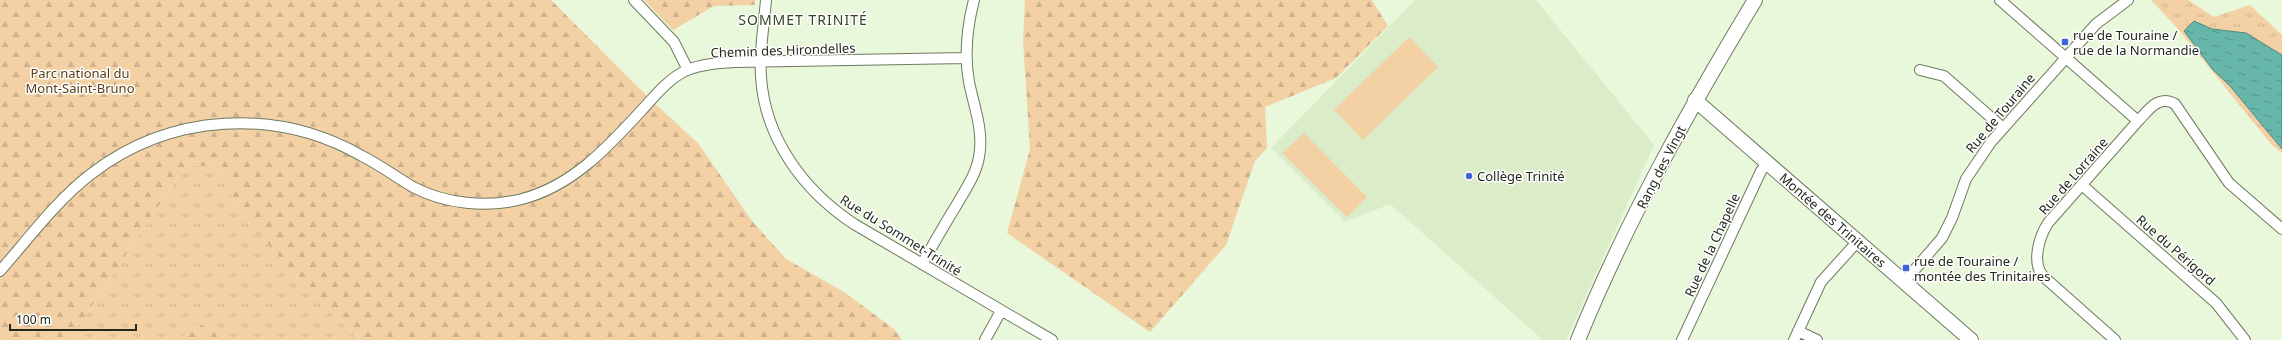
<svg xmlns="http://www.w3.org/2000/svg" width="2282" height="340" font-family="'Noto Sans',sans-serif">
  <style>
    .built { fill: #dbecc9 }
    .grass { fill: url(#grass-tufts) }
    .forest { fill: url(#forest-firs) }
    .pitch { fill: #f3d1a5 }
    .water { fill: url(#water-ripples); stroke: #528b80 }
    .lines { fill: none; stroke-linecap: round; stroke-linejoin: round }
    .street-casing { stroke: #6e7a61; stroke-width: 12 }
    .secondary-casing { stroke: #6e7a61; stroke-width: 16 }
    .street { stroke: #fff; stroke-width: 10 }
    .secondary { stroke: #fff; stroke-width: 14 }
    .poi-dot { fill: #3d67d8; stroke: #fff; stroke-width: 1.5 }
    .labels { text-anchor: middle; stroke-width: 3; stroke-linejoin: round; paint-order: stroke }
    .poi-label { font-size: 13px; fill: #23281e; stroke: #fff; text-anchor: start }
    .street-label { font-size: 13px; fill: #23281e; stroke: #fff }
    .park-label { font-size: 13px; fill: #5a3f17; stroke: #fff }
    .neighbourhood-label { font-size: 14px; letter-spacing: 1px; fill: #36402a; stroke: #fff }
  </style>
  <defs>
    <pattern id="grass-tufts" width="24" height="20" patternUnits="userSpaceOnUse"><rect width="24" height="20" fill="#f3d1a5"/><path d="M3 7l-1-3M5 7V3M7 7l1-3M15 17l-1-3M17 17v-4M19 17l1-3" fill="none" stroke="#d0b38e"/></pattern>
    <pattern id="forest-firs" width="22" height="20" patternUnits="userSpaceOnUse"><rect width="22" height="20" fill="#f3d1a5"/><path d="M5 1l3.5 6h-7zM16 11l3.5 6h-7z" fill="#d0b38e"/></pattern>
    <pattern id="water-ripples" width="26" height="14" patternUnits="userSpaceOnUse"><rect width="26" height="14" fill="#66b6aa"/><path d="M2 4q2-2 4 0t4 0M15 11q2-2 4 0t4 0" fill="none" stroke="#54948a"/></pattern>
  </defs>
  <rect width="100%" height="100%" fill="#e9f7db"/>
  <!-- built -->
  <path class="built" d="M1415,0H1536L1654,145L1566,340H1543L1390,204L1345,222L1271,148Z"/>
  <!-- grass -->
  <path class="grass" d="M2151,0H2188L2214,17L2250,5L2282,35V153L2271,144L2178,29Z
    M186,165L215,167L227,181L239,212L284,262L359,340H73L77,328Z"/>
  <!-- forest -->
  <path class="forest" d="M0,0H551L652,101L698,143L752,221L786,259L844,292L894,329L902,340H359L284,262L239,212L227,181L215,167L186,165L77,328L73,340H0Z
    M644,0H755V5L714,6L673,30Z
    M1025,0H1372L1388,26L1336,78L1265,107L1267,148L1255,161L1226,245L1150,332L1007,233L1030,149L1023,41Z
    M198,323L227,340H182L183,336Z"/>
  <!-- pitch -->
  <path class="pitch" d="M1409,37L1438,67L1363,140L1334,110Z
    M1304,133L1367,197L1347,217L1282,153Z"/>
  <!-- water -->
  <path class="water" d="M2194,21L2212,29L2246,33L2282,55V149L2230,86L2213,70L2184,31Z"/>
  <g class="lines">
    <defs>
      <path id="street" d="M634,0L674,42L688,70
        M766,0C764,25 759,52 761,77C765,139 804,191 854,224L1052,340
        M2000,0L2138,121C2148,111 2158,94 2175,104L2229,183L2282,229
        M1920,70L1944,76L2003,128
        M2083,186L2216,303L2245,340
        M922,264C933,245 944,225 956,206C965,190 976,175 979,157C984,131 974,107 969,82C964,54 967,27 974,0
        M0,271C29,238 56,201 91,174C170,113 276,107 362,156C380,165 396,177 413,187C445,204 487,208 522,199C572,186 607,148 641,111C654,97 667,80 685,71C701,64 719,63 736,62L966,58
        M1904,282L1942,238L1952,218L1966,179L1991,142L2096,24L2128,0
        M1798,331L1817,340
        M985,340L1001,311
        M1682,340L1761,171L1768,162
        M1794,340L1821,282L1858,241
        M2115,340L2044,277C2031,264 2039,237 2048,223L2138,121"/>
      <path id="secondary" d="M1695,100L1971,340
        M1578,340C1626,222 1689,109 1755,0"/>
    </defs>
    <!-- street casing -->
    <use href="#street" class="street-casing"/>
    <!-- secondary casing -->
    <use href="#secondary" class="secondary-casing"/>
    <!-- street -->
    <use href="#street" class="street"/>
    <!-- secondary -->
    <use href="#secondary" class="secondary"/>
  </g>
  <!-- markers -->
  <g class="poi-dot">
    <rect x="2061" y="38" width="8" height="8" rx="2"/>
    <circle cx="1469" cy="176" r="4"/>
    <rect x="1902" y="264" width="8" height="8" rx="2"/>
  </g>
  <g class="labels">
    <!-- poi labels -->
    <g class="poi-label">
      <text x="2073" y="40">rue de Touraine /<tspan x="2073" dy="15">rue de la Normandie</tspan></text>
      <text x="1477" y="181">Collège Trinité</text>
      <text x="1914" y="266">rue de Touraine /<tspan x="1914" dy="15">montée des Trinitaires</tspan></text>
    </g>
    <!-- street labels -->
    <g class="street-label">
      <text transform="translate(783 50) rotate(-2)" y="5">Chemin des Hirondelles</text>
      <text transform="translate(2000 113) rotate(-50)" y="5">Rue de Touraine</text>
      <text transform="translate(1661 167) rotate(-63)" y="5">Rang des Vingt</text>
      <text transform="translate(2073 176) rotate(-49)" y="5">Rue de Lorraine</text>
      <text transform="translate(1833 220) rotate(41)" y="5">Montée des Trinitaires</text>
      <text transform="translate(901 235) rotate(32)" y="5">Rue du Sommet-Trinité</text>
      <text transform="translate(1712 245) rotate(-65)" y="5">Rue de la Chapelle</text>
      <text transform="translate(2176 250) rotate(41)" y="5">Rue du Périgord</text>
    </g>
    <!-- park labels -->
    <g class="park-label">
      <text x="80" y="78">Parc national du<tspan x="80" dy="15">Mont-Saint-Bruno</tspan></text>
    </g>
    <!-- neighbourhood labels -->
    <g class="neighbourhood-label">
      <text x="803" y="25">SOMMET TRINITÉ</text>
    </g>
  </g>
  <!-- scale -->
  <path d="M10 324v6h126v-6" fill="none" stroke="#23281e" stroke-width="2"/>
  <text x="16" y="324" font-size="12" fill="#23281e" stroke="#ffffff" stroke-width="3" paint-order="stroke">100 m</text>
</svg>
